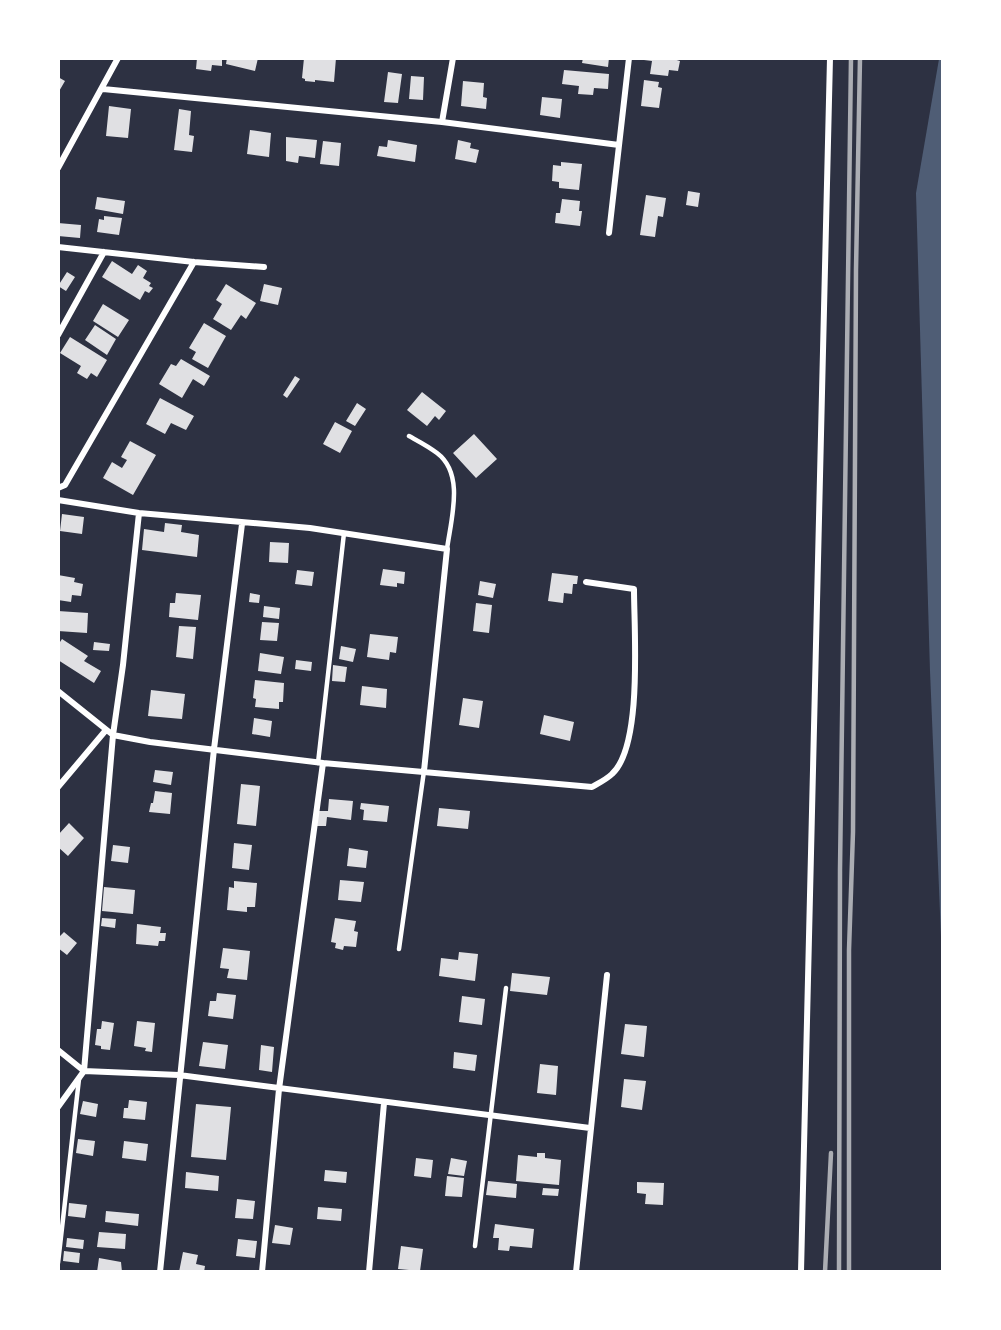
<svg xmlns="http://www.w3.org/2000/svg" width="1001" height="1330" font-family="'PT Sans',sans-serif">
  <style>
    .water { fill: #4f5d75 }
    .building { fill: #e0e0e3 }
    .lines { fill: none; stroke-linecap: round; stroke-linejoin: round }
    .service { stroke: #fff; stroke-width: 4.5 }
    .minor { stroke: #fff; stroke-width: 6 }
    .rail { stroke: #abadb3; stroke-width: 4.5 }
  </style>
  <rect width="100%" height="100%" fill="#2d3142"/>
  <!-- water -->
  <path class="water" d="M939,59H942V961L930,671L916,193Z"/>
  <!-- building -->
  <path class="building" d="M197,58H222V66L212,65L211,71L196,69Z
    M227,58H258L255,71L226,64Z
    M304,58H336L334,82L315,80V82L305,81V79L302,78Z
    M583,58H609L608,67L582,63Z
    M644,58H670L680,61L678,71L669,70L668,76L650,74L652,61L644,60Z
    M564,70L609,74L608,89L594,88L593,95L578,94L579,86L562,84Z
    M388,72L402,74L398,103L384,102Z
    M411,76L424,77L423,100L409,99Z
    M58,77L65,81L58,93Z
    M644,80L659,82L658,87L662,88L659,108L641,106Z
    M463,81L484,83L483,97L487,98L486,109L461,106Z
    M542,97L562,99L560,118L540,115Z
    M109,106L131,109L128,138L106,136Z
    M179,109L191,111L189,135L194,136L192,152L174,150Z
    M250,130L271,133L269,157L247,154Z
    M286,137L317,140L315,158L299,156L298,163L286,161Z
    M388,140L417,145L415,162L377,156L379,146L387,147Z
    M458,140L471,143L470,148L479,150L476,163L455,159Z
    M323,141L341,143L339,166L320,164Z
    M561,162L582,164L579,190L559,188V182L552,181L553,165L561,166Z
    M688,191L700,193L698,207L686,205Z
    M646,195L666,198L663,217L658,216L655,237L640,235Z
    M97,197L125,201L123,214L95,209Z
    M562,199L580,201L579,211H582L580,226L555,223L556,213H560Z
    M104,216L122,218L119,235L97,232L99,219L104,220Z
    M58,223L81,225L80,238L58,236Z
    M112,261L132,274L138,265L147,271L143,278L151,283L149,286L153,288L149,293L145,291L140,300L102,277Z
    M67,272L75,277L66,291L58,286Z
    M226,284L256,303L246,319L241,315L231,330L213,319L222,304L216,300Z
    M264,284L282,288L278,305L260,301Z
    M103,304L129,320L118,337L93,321Z
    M204,323L226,336L208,368L192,359L196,352L189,348Z
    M95,325L116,339L107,355L85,340Z
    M70,337L107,360L97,377L91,373L87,379L77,373L81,366L60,353Z
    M181,359L210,376L204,386L193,379L182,398L159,384L171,364L176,366Z
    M295,376L300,379L287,398L283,395Z
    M422,392L446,411L439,420L435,416L427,426L407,410Z
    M160,398L194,416L186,430L171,423L165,434L146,424Z
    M357,403L366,409L355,426L346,421Z
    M335,422L352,431L340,453L323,444Z
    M474,434L497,459L476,478L453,453Z
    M130,441L156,455L133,495L103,478L112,462L122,468L127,460L121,457Z
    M62,514L84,517L82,534L60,531Z
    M165,523L182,525L181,532L199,535L197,557L142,550L144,529L164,532Z
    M270,542L289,543L288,563L269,562Z
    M383,569L405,572L404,584L397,583V587L380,585Z
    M297,570L314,572L312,586L295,584Z
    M552,573L578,576L577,584H573L572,594L564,593L563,603L548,601Z
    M58,575L75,578L74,582L83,584L81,596L72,595L71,602L58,600Z
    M480,581L496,584L493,598L478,595Z
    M176,593L201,595L198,620L169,617L170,603H175Z
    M250,593L260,595L259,603L249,602Z
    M476,603L492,605L489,633L473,631Z
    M264,606L280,608L279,619L263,617Z
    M58,611L88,613L87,633L58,631Z
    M262,622L279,623L277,641L260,640Z
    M179,626L196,627L193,659L176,657Z
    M370,634L398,637L396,653L390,652L389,660L367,657Z
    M62,639L88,656L84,661L101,671L94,683L58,660V645Z
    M94,642L110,644L109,651L93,650Z
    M341,646L356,649L353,662L339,659Z
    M260,653L284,657L281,674L258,671Z
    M296,660L312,662L311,671L295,669Z
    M333,665L347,667L345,682L332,681Z
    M255,680L284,683L283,702H279V709L255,707L256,699L253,698Z
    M362,686L387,689L386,708L360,705Z
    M151,690L185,694L182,719L148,716Z
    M463,698L483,701L479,728L459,725Z
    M544,715L574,722L570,741L540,734Z
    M254,718L272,721L270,737L252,734Z
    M155,770L173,772L171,785L153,782Z
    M241,784L260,786L256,826L237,824Z
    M155,791L172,793L170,814L149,812L151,803H153Z
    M329,799L353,801L351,820L327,817L326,826H317L318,811H328Z
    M361,803L389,806L387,822L363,820L364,810L360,809Z
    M439,808L470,811L468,829L437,826Z
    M69,823L84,838L68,856L58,847V835Z
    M234,843L252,845L249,870L232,868Z
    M113,845L130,847L128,863L111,861Z
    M349,848L368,851L366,868L347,866Z
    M340,880L364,882L361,902L338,900Z
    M234,881L257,883L255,907H247V912L227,910L229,887L234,888Z
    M104,887L135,890L133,914L102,911Z
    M102,918L116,919L115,928L101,926Z
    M335,918L356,921L354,931L358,932L356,947L344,946L343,950L335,948L336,943L331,942Z
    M137,924L161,927L160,933H166L165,941H159L158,946L136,944Z
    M64,932L77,943L67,955L58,948V938Z
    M223,948L250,951L247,980L227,978L229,969L220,968Z
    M459,952L478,954L475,981L439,976L441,958L458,960Z
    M512,973L550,977L547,995L510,991Z
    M217,993L236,995L233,1019L208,1016L210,1001H216Z
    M462,996L485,999L482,1025L459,1022Z
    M102,1021L114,1023L110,1050L101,1049V1046L95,1045L97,1029H101Z
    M137,1021L155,1023L152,1052L145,1051L146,1048L134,1046Z
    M625,1024L647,1026L644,1057L621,1054Z
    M203,1042L228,1045L225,1069L199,1066Z
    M261,1045L274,1047L272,1072L259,1070Z
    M454,1052L477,1055L475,1071L453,1068Z
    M540,1064L558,1066L556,1095L537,1093Z
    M624,1079L646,1081L642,1110L621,1107Z
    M129,1100L147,1102L145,1120L123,1118L124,1108H128Z
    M83,1101L98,1104L96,1117L80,1114Z
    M196,1104L231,1107L226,1160L191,1157Z
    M78,1139L95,1141L93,1156L76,1153Z
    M124,1141L148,1144L146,1161L122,1158Z
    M537,1153H545V1158L561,1160L559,1185L516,1181L518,1155L537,1157Z
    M416,1158L433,1160L431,1178L414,1176Z
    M451,1158L467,1161L464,1176L448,1174Z
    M325,1170L347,1172L346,1183L324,1181Z
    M186,1172L219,1176L218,1191L185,1188Z
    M447,1176L464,1178L462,1197L445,1196Z
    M488,1181L517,1184L516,1198L486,1195Z
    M637,1182L664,1183L663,1205L645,1204L646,1194L637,1193Z
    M543,1188L559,1189L558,1196L542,1195Z
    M237,1199L255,1201L253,1219L235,1218Z
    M69,1203L87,1205L85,1218L68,1216Z
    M318,1207L342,1209L341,1221L317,1219Z
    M106,1211L139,1214L138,1226L105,1222Z
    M495,1224L534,1229L532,1248L510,1246L509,1251L498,1250L499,1238H493Z
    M275,1225L293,1228L290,1245L272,1243Z
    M99,1232L126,1234L125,1249L97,1247Z
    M67,1238L84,1240L83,1249L66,1247Z
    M238,1239L257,1241L255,1258L236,1256Z
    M401,1246L423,1249L420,1271L398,1269Z
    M64,1251L80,1253L79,1263L63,1261Z
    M183,1252L198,1255L196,1264L205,1266L204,1272H179Z
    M99,1258L121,1262L122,1272H97Z"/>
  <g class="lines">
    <!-- service -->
    <path class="service" d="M409,436C418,441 428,446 437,453C465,474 451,519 447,549
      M318,763L344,533
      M399,949L424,771
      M475,1246L506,988
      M58,1263L79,1079"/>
    <!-- minor -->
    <path class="minor" d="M103,89L442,122L619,145
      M442,122L453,58
      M58,168L118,58
      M609,233L629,58
      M58,247L194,262L264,267
      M58,335L104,252
      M58,488L65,485L194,262
      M58,500L139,513L310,528L447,549L424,771
      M58,691L113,735L150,742L323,763L592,787C599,783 607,779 612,774C643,746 634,631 634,589L586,582
      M58,787L106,730
      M58,1050L84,1071L179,1075L590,1128
      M58,1107L84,1071L113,735L123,665L139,513
      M160,1272L214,749L242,524
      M262,1272L279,1089L323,763
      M369,1272L384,1103
      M576,1272L607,975
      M801,1272L830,58"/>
    <!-- rail -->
    <path class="rail" d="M825,1272L831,1153
      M839,1272L840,870L851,58
      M849,1272V950L853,832L856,270L860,58"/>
  </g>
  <!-- border -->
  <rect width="1001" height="1330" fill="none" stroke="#ffffff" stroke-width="120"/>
</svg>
